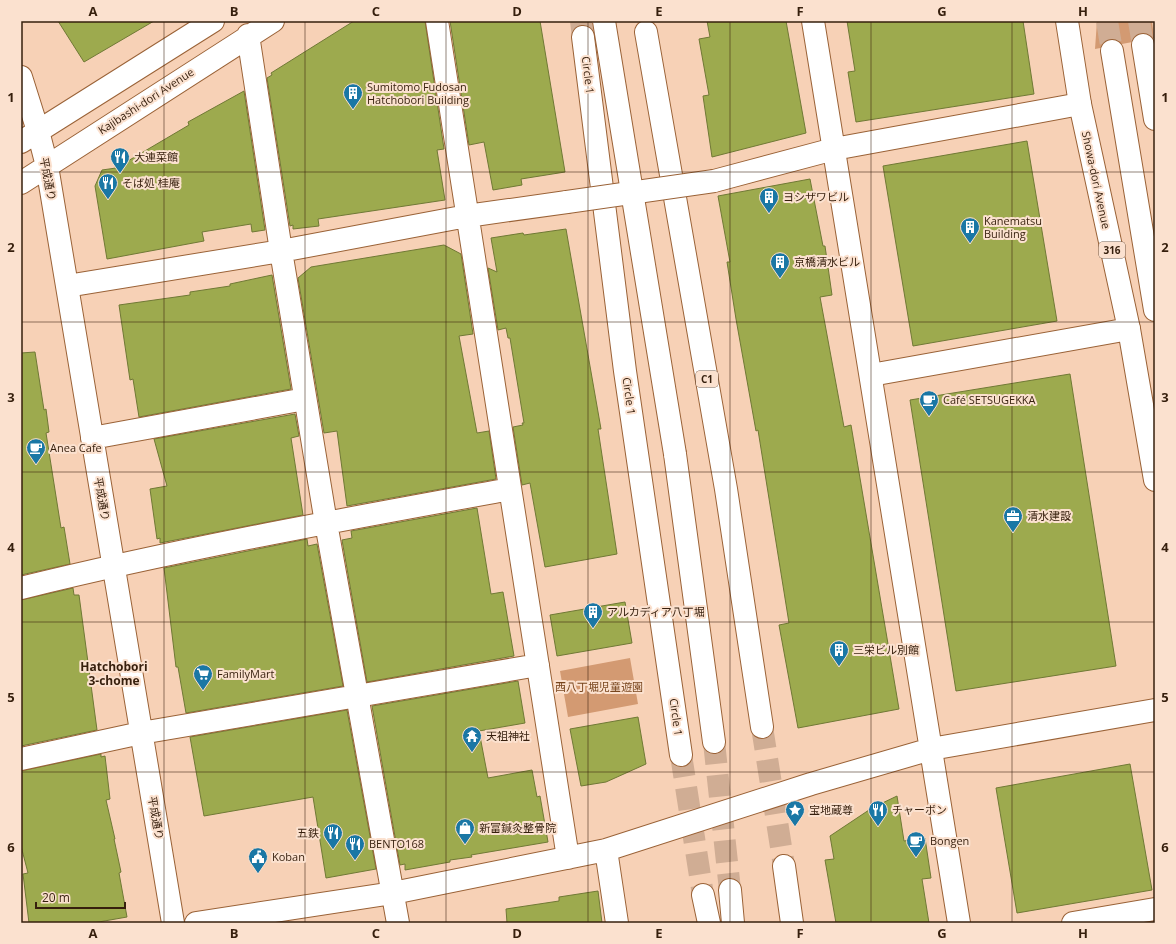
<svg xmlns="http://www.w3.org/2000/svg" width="1176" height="944" font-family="'Open Sans','Noto Sans JP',sans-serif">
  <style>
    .green { fill: #d39a72 }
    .building { fill: #9daa4e; stroke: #707935 }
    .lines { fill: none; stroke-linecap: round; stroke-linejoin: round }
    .major-tunnel { stroke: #d0ad94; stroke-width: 22; stroke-dasharray: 22 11; stroke-linecap: butt }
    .highway-tunnel { stroke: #d0ad94; stroke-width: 22; stroke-dasharray: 22 11; stroke-linecap: butt }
    .minor-casing { stroke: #9a6237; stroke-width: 24 }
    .major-casing { stroke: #9a6237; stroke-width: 24 }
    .highway-casing { stroke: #9a6237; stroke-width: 24 }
    .minor { stroke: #fff; stroke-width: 22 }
    .major { stroke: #fff; stroke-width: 22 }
    .highway { stroke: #fff; stroke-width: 22 }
    .minor-bridge-casing { stroke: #9a6237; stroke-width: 24; stroke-linecap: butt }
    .highway-bridge-casing { stroke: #9a6237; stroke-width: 24; stroke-linecap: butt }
    .minor-bridge { stroke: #fff; stroke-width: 22 }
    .highway-bridge { stroke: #fff; stroke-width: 22 }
    .grid { fill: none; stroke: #361f0d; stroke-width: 1; stroke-opacity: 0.55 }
    .labels { text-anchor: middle; stroke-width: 4; stroke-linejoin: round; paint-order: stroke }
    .shield { fill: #fbe1cf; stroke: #715947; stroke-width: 1 }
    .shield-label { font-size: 10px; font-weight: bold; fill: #361f0d }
    .street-label { font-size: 11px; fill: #361f0d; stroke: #fbe1cf }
    .poi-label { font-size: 11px; fill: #361f0d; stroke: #fbe1cf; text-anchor: start }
    .park-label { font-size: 11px; fill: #78451d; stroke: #fbe1cf }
    .neighbourhood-label { font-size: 12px; font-weight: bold; fill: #361f0d; stroke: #fbe1cf }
    .neatline { fill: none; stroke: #361f0d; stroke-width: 1.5 }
    .grid-label { font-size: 13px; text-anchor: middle; font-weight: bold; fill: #361f0d }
  </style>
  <rect width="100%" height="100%" fill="#f7d1b6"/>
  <!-- green -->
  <path class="green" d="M1097,21H1152L1154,38L1095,49Z
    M630,658L638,704L568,717L560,671Z"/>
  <!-- building -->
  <path class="building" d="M58,21H154L84,62Z
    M354,21H425L444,149L437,150L445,200L318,219L319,226L293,229V225L290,226L267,78L272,75L271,73Z
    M450,21H540L565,172L521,179L522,185L493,190L484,142L469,145Z
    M707,21H786L806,133L712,157L703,96L709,95L699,39L710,37Z
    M847,21H1023L1034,94L856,122L848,72L855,71Z
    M244,91L265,230L252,232L251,224L202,232L204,241L107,259L95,186L102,170L116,168L189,125L188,122Z
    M1027,141L1057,321L913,346L883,166Z
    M810,179L823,246H825L832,295L820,297L844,427L851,425L899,709L798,728L779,625L789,623L758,430L756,431L736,319L727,262H730L718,196Z
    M566,229L601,429H598L617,554L545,567L530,483L522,485L513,427L523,425L522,423H524L510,338H508L506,328L498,330L488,268L497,272L491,238L523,233L524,235Z
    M444,245L461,254L473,334L459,336L477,433L489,431L496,479L347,506L337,431L324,433L298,278L311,267Z
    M272,275L291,389L139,417L133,379L130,380L119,305L190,295V292L230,286V284Z
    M35,352L44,410L46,409L49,432L46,433L61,528L64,527L70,564L21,575V353Z
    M1070,374L1116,666L956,691L910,400Z
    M295,414L299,436L291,438L303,515L160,543V538L157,539L150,489L167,486L154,439Z
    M477,508L491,594L503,592L514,656L367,682L342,540L352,538L351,531Z
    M307,539L308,546L317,544L343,686L186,713L178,667H176L164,568Z
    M73,588L74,595H79L97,730L21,746V600Z
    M625,602L632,643L557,656L550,615Z
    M518,681L525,723L479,731L488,778L532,770L537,797L540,796L548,842L471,855L472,857L450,860V862L405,870V864L400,865L372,706Z
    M347,710L376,869L326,878L313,797L204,816L190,737Z
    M638,717L646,764L606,782L581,786L570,729Z
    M101,754V757L105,756L110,799L106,800L115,839H114L121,872L119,873L127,917L93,923H29L23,874L28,873L21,846V771Z
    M1130,764L1152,890L1017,913L996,788Z
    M897,796L904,841L925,838L931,878L922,879L929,923H836L825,860L834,859L830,836L872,808Z
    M598,891L602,923H507L506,909L559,901V897Z"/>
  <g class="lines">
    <!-- major-tunnel -->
    <path class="major-tunnel" d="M1107,21L1112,51
      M1139,21L1143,45"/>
    <!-- highway-tunnel -->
    <path class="highway-tunnel" d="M581,21L583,37
      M762,727L784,866
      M714,742L730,890
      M681,755L703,895"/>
    <defs>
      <path id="minor" d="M437,21L568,858
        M813,21L959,923
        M248,35L281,251L326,523L398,923
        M21,77L38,131L47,166L173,923
        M21,142L213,21
        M714,181L834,149L1080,104
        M21,183L273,21
        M67,286L281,251L467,216L567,202
        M871,375L1129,329
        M92,438L305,399
        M21,588C183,548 346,519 510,489
        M21,759L141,733L538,665
        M606,850L617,923
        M196,923L393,893L606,850L811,784L931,749L1155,710
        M1073,923L1155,909"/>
      <path id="major" d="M1067,21L1080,104L1129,329L1155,480
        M1143,45L1155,119
        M1112,51L1155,310"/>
      <path id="highway" d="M646,32L726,489L762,727
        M583,37L625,371L681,755
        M675,454L714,742
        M784,866L792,923
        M730,890L733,923
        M703,895L709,923"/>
    </defs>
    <!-- minor casing -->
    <use href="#minor" class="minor-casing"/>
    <!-- major casing -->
    <use href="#major" class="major-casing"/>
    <!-- highway casing -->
    <use href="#highway" class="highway-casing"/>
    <!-- minor -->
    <use href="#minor" class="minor"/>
    <!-- major -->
    <use href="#major" class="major"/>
    <!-- highway -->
    <use href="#highway" class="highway"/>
    <defs>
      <path id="minor-bridge" d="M567,202L714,181"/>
      <path id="highway-bridge" d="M604,21L675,454"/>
    </defs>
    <!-- minor-bridge casing -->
    <use href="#minor-bridge" class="minor-bridge-casing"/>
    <!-- highway-bridge casing -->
    <use href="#highway-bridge" class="highway-bridge-casing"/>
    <!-- minor-bridge -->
    <use href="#minor-bridge" class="minor-bridge"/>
    <!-- highway-bridge -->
    <use href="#highway-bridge" class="highway-bridge"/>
  </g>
  <!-- grid -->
  <path class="grid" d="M164,21V923M305,21V923M446,21V923M588,21V923M730,21V923M871,21V923M1012,21V923M21,172H1155M21,322H1155M21,472H1155M21,622H1155M21,772H1155"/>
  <!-- icons -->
  <defs>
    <symbol id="building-pin" viewBox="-11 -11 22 30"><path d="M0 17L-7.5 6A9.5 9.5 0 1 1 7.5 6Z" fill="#1a77a5" stroke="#fbe1cf"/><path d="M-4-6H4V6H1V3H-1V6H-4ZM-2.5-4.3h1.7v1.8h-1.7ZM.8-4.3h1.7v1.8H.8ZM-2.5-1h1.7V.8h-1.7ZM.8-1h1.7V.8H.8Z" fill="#fff"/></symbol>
    <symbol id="restaurant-pin" viewBox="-11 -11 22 30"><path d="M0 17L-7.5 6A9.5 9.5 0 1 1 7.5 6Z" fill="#1a77a5" stroke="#fbe1cf"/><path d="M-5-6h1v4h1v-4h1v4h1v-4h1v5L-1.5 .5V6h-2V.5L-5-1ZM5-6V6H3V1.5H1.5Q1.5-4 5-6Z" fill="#fff"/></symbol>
    <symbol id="cafe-pin" viewBox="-11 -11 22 30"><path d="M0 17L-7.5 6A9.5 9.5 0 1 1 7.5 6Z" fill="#1a77a5" stroke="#fbe1cf"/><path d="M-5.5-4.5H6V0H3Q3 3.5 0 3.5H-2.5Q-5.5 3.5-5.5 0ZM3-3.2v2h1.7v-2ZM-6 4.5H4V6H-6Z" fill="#fff"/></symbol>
    <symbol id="office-pin" viewBox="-11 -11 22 30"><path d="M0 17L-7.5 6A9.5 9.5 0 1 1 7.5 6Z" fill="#1a77a5" stroke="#fbe1cf"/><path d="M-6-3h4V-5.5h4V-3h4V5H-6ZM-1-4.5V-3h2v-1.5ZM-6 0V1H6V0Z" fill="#fff"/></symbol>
    <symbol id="supermarket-pin" viewBox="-11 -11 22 30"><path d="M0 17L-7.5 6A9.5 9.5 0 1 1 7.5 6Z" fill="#1a77a5" stroke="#fbe1cf"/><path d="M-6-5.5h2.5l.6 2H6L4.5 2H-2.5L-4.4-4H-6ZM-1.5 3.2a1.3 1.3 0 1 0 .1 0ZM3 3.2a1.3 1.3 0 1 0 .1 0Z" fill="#fff"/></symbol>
    <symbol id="temple-pin" viewBox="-11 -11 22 30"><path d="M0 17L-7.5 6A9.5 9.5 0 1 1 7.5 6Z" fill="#1a77a5" stroke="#fbe1cf"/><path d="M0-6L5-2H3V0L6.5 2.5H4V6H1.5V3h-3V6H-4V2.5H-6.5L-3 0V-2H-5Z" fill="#fff"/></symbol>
    <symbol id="sight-pin" viewBox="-11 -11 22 30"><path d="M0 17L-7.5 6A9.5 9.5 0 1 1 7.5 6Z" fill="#1a77a5" stroke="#fbe1cf"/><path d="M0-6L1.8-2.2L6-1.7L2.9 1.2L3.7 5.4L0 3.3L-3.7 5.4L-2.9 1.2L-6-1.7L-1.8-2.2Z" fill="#fff"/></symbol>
    <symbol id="shop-pin" viewBox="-11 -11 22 30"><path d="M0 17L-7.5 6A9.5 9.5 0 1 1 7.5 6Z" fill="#1a77a5" stroke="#fbe1cf"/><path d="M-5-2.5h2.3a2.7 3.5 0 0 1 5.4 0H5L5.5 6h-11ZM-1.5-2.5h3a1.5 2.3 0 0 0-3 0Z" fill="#fff"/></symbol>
    <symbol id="civic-pin" viewBox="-11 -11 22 30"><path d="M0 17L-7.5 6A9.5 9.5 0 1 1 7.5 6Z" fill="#1a77a5" stroke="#fbe1cf"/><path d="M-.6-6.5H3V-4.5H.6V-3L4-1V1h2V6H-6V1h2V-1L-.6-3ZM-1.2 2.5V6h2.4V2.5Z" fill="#fff"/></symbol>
  </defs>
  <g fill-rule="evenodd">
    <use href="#building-pin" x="342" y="82" width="22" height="30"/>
    <use href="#restaurant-pin" x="109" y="146" width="22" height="30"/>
    <use href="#restaurant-pin" x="97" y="172" width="22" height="30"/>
    <use href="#building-pin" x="758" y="186" width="22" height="30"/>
    <use href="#building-pin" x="959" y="216" width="22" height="30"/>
    <use href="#building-pin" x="769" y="251" width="22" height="30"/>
    <use href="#cafe-pin" x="918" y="389" width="22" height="30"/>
    <use href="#cafe-pin" x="25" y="437" width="22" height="30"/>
    <use href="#office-pin" x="1002" y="505" width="22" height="30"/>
    <use href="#building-pin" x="582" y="601" width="22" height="30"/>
    <use href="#building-pin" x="828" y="639" width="22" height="30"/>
    <use href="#supermarket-pin" x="192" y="663" width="22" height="30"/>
    <use href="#temple-pin" x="461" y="725" width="22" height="30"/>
    <use href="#sight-pin" x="784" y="799" width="22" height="30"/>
    <use href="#restaurant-pin" x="867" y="799" width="22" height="30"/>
    <use href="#shop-pin" x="454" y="817" width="22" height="30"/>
    <use href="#restaurant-pin" x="322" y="822" width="22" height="30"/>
    <use href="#cafe-pin" x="905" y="830" width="22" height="30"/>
    <use href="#restaurant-pin" x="344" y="833" width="22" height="30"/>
    <use href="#civic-pin" x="247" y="846" width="22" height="30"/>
  </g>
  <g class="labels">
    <!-- shield labels -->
    <g class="shield">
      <rect x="1099" y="242" width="26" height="16" rx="3"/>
      <rect x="696" y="371" width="22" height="16" rx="3"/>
    </g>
    <g class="shield-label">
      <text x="1112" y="254">316</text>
      <text x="707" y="383">C1</text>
    </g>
    <!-- street labels -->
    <g class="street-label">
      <text transform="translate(588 75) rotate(83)" y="4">Circle 1</text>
      <text transform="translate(146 101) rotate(-33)" y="4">Kajibashi-dori Avenue</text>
      <text transform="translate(48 179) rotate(79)" y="4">平成通り</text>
      <text transform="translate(1096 180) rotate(78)" y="4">Showa-dori Avenue</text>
      <text transform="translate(629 396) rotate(82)" y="4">Circle 1</text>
      <text transform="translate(102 499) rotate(80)" y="4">平成通り</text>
      <text transform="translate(676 717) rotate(82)" y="4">Circle 1</text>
      <text transform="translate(156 818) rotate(80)" y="4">平成通り</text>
    </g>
    <!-- poi labels -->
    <g class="poi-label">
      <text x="367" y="91">Sumitomo Fudosan<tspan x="367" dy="13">Hatchobori Building</tspan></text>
      <text x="134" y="161">大連菜館</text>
      <text x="122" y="187">そば処 桂庵</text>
      <text x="783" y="201">ヨシザワビル</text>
      <text x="984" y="225">Kanematsu<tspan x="984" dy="13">Building</tspan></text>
      <text x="794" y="266">京橋清水ビル</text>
      <text x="943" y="404">Café SETSUGEKKA</text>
      <text x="50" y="452">Anea Cafe</text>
      <text x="1027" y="520">清水建設</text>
      <text x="607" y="616">アルカディア八丁堀</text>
      <text x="853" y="654">三栄ビル別館</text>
      <text x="217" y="678">FamilyMart</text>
      <text x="486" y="740">天祖神社</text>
      <text x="809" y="814">宝地蔵尊</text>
      <text x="892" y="814">チャーボン</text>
      <text x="479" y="832">新富鍼灸整骨院</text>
      <text x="319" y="837" text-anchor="end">五鉄</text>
      <text x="930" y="845">Bongen</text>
      <text x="369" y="848">BENTO168</text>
      <text x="272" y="861">Koban</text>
    </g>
    <!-- park labels -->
    <g class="park-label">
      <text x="599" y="691">西八丁堀児童遊園</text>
    </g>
    <!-- neighbourhood labels -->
    <g class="neighbourhood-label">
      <text x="114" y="671">Hatchobori<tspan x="114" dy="14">3-chome</tspan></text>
    </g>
  </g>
  <!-- border -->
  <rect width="1176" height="944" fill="none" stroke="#fbe1cf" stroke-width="44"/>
  <!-- scale -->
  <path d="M36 902v6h89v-6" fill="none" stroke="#361f0d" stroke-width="2"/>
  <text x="42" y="902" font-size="12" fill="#361f0d" stroke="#fbe1cf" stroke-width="3" paint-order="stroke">20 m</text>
  <rect x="22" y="22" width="1132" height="900" class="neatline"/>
  <g class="grid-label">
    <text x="93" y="16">A</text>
    <text x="234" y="16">B</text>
    <text x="376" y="16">C</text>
    <text x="517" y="16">D</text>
    <text x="659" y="16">E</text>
    <text x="800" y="16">F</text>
    <text x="942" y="16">G</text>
    <text x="1083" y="16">H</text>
    <text x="11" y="102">1</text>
    <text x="1165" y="102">1</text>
    <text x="11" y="252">2</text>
    <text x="1165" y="252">2</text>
    <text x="11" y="402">3</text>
    <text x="1165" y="402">3</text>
    <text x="11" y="552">4</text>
    <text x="1165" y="552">4</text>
    <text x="11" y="702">5</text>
    <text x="1165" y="702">5</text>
    <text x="11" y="852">6</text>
    <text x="1165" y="852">6</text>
    <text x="93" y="938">A</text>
    <text x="234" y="938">B</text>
    <text x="376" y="938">C</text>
    <text x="517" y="938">D</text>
    <text x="659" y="938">E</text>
    <text x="800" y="938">F</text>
    <text x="942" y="938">G</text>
    <text x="1083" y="938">H</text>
  </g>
</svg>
